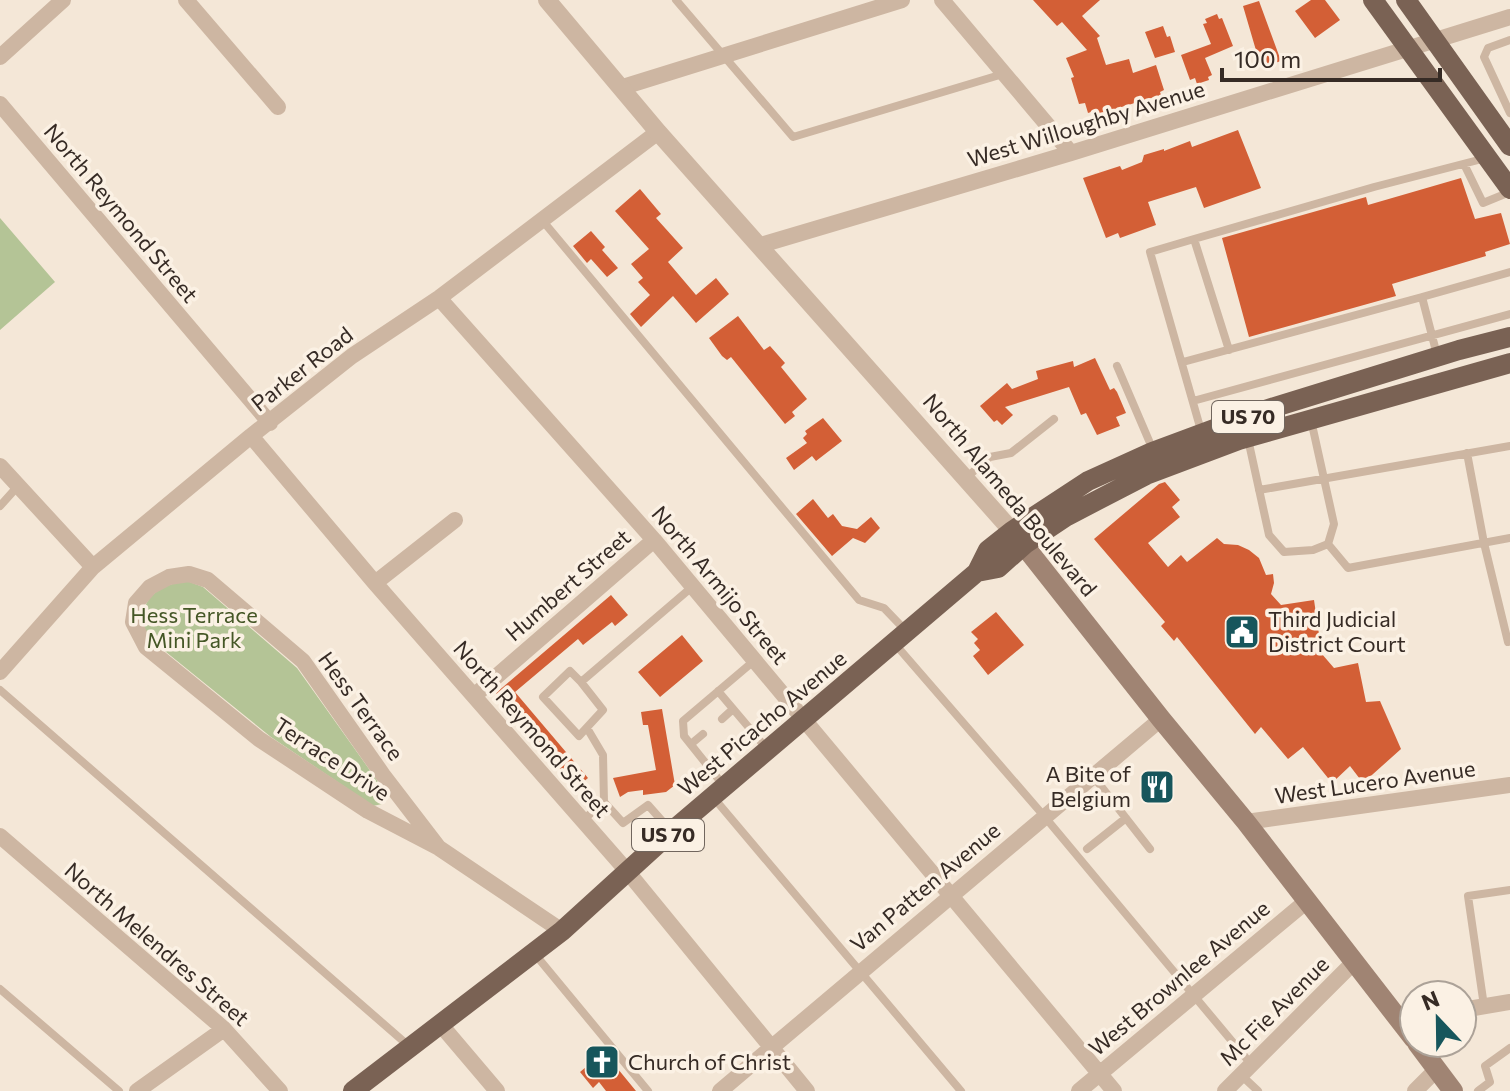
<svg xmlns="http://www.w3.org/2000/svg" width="1510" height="1091" font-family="Commissioner,sans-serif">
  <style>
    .green { fill: #b4c496 }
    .building { fill: #d35f36 }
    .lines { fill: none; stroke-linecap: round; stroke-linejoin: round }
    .service { stroke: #cdb6a2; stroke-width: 8 }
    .minor { stroke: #cdb6a2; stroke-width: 16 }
    .tertiary { stroke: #cdb6a2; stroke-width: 18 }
    .secondary { stroke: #a08473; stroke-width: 20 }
    .primary { stroke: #7a6254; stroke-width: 20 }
    .labels { text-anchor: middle; stroke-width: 7; stroke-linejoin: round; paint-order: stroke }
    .shield { fill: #fbf1e4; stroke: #71665e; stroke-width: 2 }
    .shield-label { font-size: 20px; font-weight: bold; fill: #362b25 }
    .street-label { font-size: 22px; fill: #362b25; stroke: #fbf1e4 }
    .park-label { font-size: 22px; fill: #455726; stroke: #fbf1e4 }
    .poi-label { font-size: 22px; fill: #362b25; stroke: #fbf1e4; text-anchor: start }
  </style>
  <rect width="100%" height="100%" fill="#f4e7d7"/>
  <!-- green -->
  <path class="green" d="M0,218L55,282L0,330Z
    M187,581L203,587L297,668L379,783L386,797L382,804L373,806L271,737L145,635C136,602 155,585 187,581Z"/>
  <!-- building -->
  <path class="building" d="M1033,0H1100L1082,16L1100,36L1097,38L1106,65L1129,59L1133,73L1156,65L1164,90L1160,92L1161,95L1092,116L1091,112L1088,113L1085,103L1079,104L1071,78L1074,77L1066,58L1087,50L1062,22L1057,26Z
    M1311,0H1325L1340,20L1315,38L1295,11Z
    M1259,1L1281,61L1268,65L1267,62L1260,64L1243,6Z
    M1217,14L1219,19L1222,18L1233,46L1205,58L1212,75L1208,77L1209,80L1197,84L1195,78L1190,80L1181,55L1211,44L1203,24L1207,23L1205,19Z
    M1163,26L1167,37L1170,36L1175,52L1155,58L1145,32Z
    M1238,130L1261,188L1204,208L1196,187L1148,202L1156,225L1120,238L1118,233L1106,238L1083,178L1120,166L1122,170L1142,162L1144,155L1164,149V151L1190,141L1192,147Z
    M1461,178L1475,219L1501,213L1510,244L1485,252L1486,256L1392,284L1396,296L1249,337L1222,238L1366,197L1368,205Z
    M640,189L661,214L656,218L683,248L668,262L696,295L716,278L729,294L696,323L673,296L641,327L630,314L650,295L638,282L643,278L631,264L649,249L615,211Z
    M591,231L605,247L602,250L618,268L607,277L591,259L587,263L573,246Z
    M738,316L764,350L770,346L785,363L781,367L807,399L792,412L795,416L785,424L731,357L727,360L722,356L709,338Z
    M1095,358L1110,390L1114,388L1117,392L1126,413L1116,417L1120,426L1097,435L1086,413L1081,415L1069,387L1005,407L1013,415L1002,425L997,420L994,422L980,406L1007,383L1012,389L1038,379L1036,371L1073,361L1074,367Z
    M823,418L842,441L816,461L812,456L794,470L786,458L807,443L803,438L807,434L805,431Z
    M1165,482L1180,500L1172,507L1180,517L1148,543L1168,567L1181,555L1187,562L1217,538L1224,544L1238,545L1249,550L1259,558L1266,575L1273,574L1274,583L1271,594L1281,605L1314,600L1320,641L1315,646L1334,668L1358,663L1366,702L1380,701L1401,749L1363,783L1350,766L1332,783L1303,747L1288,759L1261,727L1255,734L1177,637L1174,641L1161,626L1165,622L1094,539L1159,484Z
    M813,499L828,518L833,514L842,526L857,529L871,517L880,528L865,543L853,538L832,556L796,514Z
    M611,595L628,615L615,626L612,622L583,645L578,639L515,692L588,778L576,788L496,693Z
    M996,612L1024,645L988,675L973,656L980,650L974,643L978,639L971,632Z
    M682,635L703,661L660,697L638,672Z
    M662,709L675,785L666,792L643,795V790L628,792L620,797L613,778L656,770L648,725H643L641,712Z
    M604,1052L636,1091H606L599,1082L593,1088L580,1072Z"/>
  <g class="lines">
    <!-- service -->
    <path class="service" d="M676,0L793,137L1003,74
      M1510,113L1484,57L1488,48L1510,40
      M1464,164L1483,203L1510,192
      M542,220L859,600L884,608L907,632
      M1194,239L1374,187L1486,158
      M1437,355L1422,297L1510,272
      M1183,362L1422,297
      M1117,366L1153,450
      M1193,401L1510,314
      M1202,434L1150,252L1194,239L1229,350
      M1248,439L1269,535L1284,552L1313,550L1328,544L1334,524L1311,420
      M1467,453L1484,543L1508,642
      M966,478L990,457L1011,453L1054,419
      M1259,490L1510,446
      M0,506L18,486
      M1328,544L1348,568L1510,538
      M895,644L1044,816L1251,1064
      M581,682L603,710L579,736L543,697L570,671L581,682L692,587
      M0,690L410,1047
      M718,691L767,749
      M722,719L733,709
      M691,744L703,734
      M1093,776L1150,849
      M724,786L684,736L683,721L755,660
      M713,797L961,1091
      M604,802L623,823L648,805L671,831
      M583,820L604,802L603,755L587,728
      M1087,849L1126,818
      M534,953L648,1091
      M0,989L119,1091
      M1484,1006L1468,896L1510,890
      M1241,1075L1258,1091
      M1478,1091L1490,1082L1485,1066L1510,1048"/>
    <!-- minor -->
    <path class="minor" d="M186,0L278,107
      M942,0L1071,153
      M0,57L63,0
      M623,87L902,0
      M0,104L270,423
      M761,245L1071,153L1510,17
      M439,298L654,540L1114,1091
      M251,436L375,583L627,871L807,1091
      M0,466L93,567
      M375,583L455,520
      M0,672L93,567L251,436L352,356L439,298L658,132
      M475,695L654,540
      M1246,822L1510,785
      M0,836L224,1029L280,1091
      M439,848L383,775L303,661L208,580L189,574L169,577L150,587L136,603L133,622L146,647L259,739L368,811L439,848L562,931
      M1462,1010L1510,1002
      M441,1025L497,1091
      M137,1091L224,1029
      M720,1091L1161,719
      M1079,1091L1308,900
      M1225,1091L1354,962
      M1415,1091L1437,1069"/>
    <!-- tertiary -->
    <path class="tertiary" d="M547,0L658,132L1012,531"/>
    <!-- secondary -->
    <path class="secondary" d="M1015,534L1161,719L1246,822L1414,1039
      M1417,1043L1453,1091"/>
    <!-- primary -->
    <path class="primary" d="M1373,0L1510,189
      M1406,0L1510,146
      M977,572L998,568L1025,544L1067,516L1146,475L1239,440L1510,363
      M353,1091L562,931L672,831L977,572L988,550L1012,531L1088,481L1152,452L1265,410L1459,350L1510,337"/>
  </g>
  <!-- icons -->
  <defs>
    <symbol id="civic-square" viewBox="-11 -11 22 22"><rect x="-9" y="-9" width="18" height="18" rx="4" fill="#17565c" stroke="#fbf1e4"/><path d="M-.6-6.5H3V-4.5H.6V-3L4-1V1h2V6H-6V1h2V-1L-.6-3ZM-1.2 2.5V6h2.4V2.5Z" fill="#fff"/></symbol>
    <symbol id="restaurant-square" viewBox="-11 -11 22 22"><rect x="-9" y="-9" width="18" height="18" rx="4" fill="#17565c" stroke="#fbf1e4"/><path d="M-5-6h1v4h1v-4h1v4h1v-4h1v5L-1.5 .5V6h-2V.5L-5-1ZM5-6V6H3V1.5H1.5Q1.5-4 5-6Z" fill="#fff"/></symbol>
    <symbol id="church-square" viewBox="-11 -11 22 22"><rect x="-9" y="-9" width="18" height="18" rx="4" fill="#17565c" stroke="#fbf1e4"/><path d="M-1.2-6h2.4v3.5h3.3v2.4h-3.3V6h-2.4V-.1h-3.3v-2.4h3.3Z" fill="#fff"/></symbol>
  </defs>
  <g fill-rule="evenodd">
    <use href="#civic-square" x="1222" y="612" width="40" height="40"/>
    <use href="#restaurant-square" x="1137" y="767" width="40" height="40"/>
    <use href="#church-square" x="582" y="1042" width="40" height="40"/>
  </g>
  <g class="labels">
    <!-- shield labels -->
    <g class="shield">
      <rect x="1212" y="401" width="72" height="32" rx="6"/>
      <rect x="632" y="819" width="72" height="32" rx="6"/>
    </g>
    <g class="shield-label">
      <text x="1248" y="424">US 70</text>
      <text x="668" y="842">US 70</text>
    </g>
    <!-- street labels -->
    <g class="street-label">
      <text transform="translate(1086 124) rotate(-17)" y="8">West Willoughby Avenue</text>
      <text transform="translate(121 213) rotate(50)" y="8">North Reymond Street</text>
      <text transform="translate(302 369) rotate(-38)" y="8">Parker Road</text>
      <text transform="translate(1010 495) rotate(50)" y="8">North Alameda Boulevard</text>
      <text transform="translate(568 585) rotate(-41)" y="8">Humbert Street</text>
      <text transform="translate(720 585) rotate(50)" y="8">North Armijo Street</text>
      <text transform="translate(361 706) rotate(54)" y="8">Hess Terrace</text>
      <text transform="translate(762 723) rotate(-40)" y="8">West Picacho Avenue</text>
      <text transform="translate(532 729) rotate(49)" y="8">North Reymond Street</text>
      <text transform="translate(332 759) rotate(33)" y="8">Terrace Drive</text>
      <text transform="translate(1375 782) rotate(-8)" y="8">West Lucero Avenue</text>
      <text transform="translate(925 887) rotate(-40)" y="8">Van Patten Avenue</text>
      <text transform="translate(157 944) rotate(41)" y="8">North Melendres Street</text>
      <text transform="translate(1179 978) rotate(-40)" y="8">West Brownlee Avenue</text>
      <text transform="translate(1274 1011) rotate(-45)" y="8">Mc Fie Avenue</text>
    </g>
    <!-- park labels -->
    <g class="park-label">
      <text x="194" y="623">Hess Terrace<tspan x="194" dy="25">Mini Park</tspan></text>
    </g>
    <!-- poi labels -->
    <g class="poi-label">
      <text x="1268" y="627">Third Judicial<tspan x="1268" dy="25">District Court</tspan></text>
      <text x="1131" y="782" text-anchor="end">A Bite of<tspan x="1131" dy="25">Belgium</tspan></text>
      <text x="628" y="1070">Church of Christ</text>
    </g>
  </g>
  <!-- north arrow -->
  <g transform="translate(1438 1019) rotate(338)"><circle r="38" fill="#fbf1e4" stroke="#aca298" stroke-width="2"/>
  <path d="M0-6L14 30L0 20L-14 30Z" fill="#17565c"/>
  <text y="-12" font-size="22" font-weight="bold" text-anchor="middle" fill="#362b25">N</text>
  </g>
  <!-- scale -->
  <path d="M1222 68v12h218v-12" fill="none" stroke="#362b25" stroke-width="4"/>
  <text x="1234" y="68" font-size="24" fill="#362b25" stroke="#fbf1e4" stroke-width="6" paint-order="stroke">100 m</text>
</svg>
